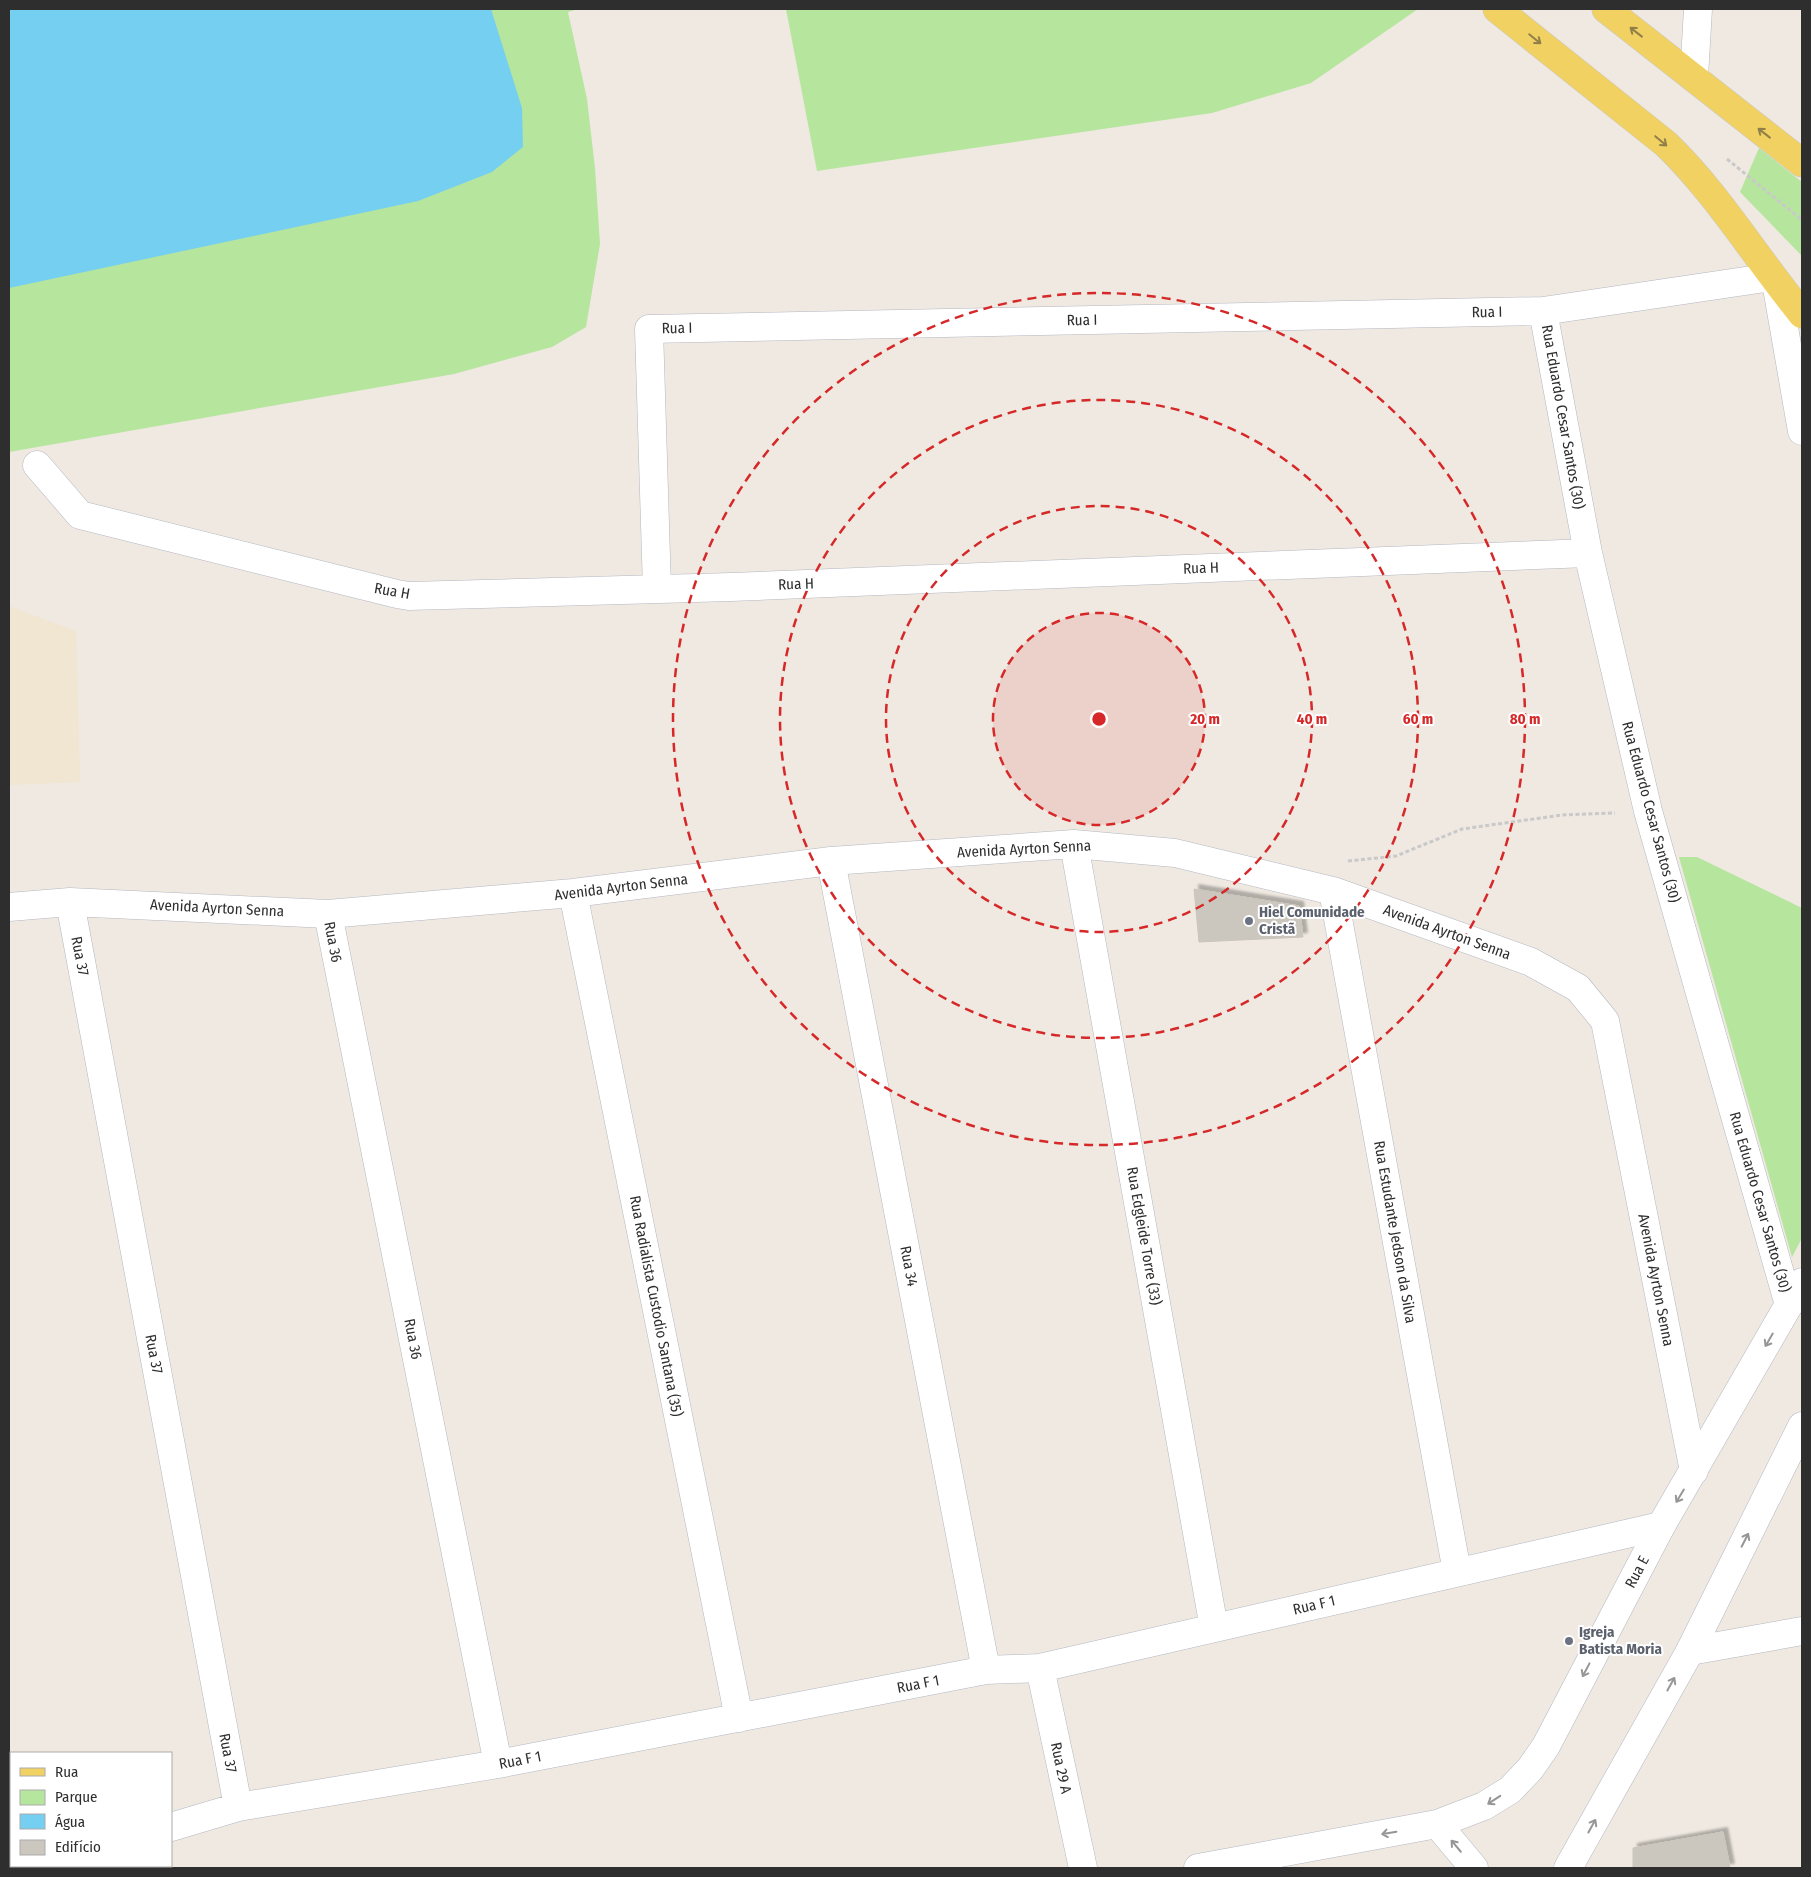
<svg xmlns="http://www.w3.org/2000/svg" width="1811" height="1877" font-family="'Fira Sans Condensed',sans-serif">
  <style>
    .education { fill: #f0e6d1 }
    .green { fill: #b6e59e }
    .water { fill: #75cff0 }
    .building { fill: #cbc7bf; stroke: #cbc5ba; filter: url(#shadow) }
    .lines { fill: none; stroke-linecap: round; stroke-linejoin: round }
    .street-casing { stroke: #b4b7c1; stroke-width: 29 }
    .secondary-casing { stroke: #b4b7c1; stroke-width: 29 }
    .primary-casing { stroke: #c9c9c9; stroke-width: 29 }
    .path { stroke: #c9c9c9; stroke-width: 3; stroke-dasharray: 4 2.5; stroke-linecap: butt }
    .street { stroke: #fff; stroke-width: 28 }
    .secondary { stroke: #fff; stroke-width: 28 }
    .primary { stroke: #f2d163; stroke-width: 28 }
    .oneway { stroke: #908048 }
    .oneway2 { stroke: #969696 }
    .ring { fill: none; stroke: #d62828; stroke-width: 2.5; stroke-dasharray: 9 6 }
    .worship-dot { fill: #6b7280; stroke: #fff; stroke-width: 2 }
    .labels { text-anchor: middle; stroke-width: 4; stroke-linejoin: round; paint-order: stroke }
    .street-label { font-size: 15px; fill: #2e2e2e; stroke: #fff }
    .worship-label { font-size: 15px; font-weight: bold; fill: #5b616d; stroke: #fff; text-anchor: start }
    .centre { fill: #d62828; stroke: #fff; stroke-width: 2.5 }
    .ring-label { font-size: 15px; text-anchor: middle; font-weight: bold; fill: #d62828; stroke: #fff; stroke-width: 4; stroke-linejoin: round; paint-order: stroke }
  </style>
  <defs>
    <filter id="shadow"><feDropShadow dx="4.5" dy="-4.5" stdDeviation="1" flood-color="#0004"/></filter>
  </defs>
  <rect width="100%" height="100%" fill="#efe9e1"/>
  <!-- education -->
  <path class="education" d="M9,606L76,631L80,782L9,785Z"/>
  <!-- green -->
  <path class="green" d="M9,9H578L568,12L587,99L595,168L600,244L586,327L552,347L454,374L9,452Z
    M786,9H1418L1311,83L1212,113L817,171Z
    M1759,148L1802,182V256L1740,192Z
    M1679,857H1697L1802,908V1238L1792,1257Z"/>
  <!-- water -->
  <path class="water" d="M9,9H491L522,108L523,147L492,172L418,201L9,288Z"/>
  <!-- building -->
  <path class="building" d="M1194,889L1299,906L1303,937L1199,942Z
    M1723,1832L1730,1868H1633V1848Z"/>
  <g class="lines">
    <defs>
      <path id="street" d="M1694,77L1698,9
        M1776,282L1802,431
        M1543,311L1588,553L1648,811L1789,1305
        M37,465L80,515L397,594L409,596L731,587L1588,553
        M657,589L649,329L1543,311L1772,277
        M1074,844L1214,1628
        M831,861L986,1670
        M1333,891L1457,1572
        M573,893L739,1718
        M70,902L238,1807
        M9,907L70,902L328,914L573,893L831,861L1074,844L1175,853L1333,891L1531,962L1578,988L1605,1021L1694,1471
        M328,914L498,1764
        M1690,1651L1802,1631
        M1040,1668L1083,1868
        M171,1827L238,1807L498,1764L986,1670L1040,1668L1661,1526"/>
      <path id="secondary" d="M1437,1824L1474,1868
        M9,1829L11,1830
        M109,1866L114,1868
        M1198,1868L1437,1824L1484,1806L1510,1790L1530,1769L1546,1746L1661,1526L1802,1282
        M1568,1868L1690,1651L1802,1426"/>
      <path id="primary" d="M1497,9L1666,144C1718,194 1756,258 1802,314
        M1606,9L1802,163"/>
    </defs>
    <!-- street casing -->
    <use href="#street" class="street-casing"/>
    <!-- secondary casing -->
    <use href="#secondary" class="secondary-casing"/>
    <!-- primary casing -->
    <use href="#primary" class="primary-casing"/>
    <!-- path -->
    <path class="path" d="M1727,159L1802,220
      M1348,861L1396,856L1462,829L1562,815L1615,813"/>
    <!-- street -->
    <use href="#street" class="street"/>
    <!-- secondary -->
    <use href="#secondary" class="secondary"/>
    <!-- primary -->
    <use href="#primary" class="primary"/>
  </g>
  <!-- one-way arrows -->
  <defs><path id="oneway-shaft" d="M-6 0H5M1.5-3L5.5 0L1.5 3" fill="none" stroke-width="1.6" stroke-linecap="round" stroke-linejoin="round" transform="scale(1.25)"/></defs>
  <g class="oneway">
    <use href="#oneway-shaft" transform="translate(1636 32) rotate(-142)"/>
    <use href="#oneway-shaft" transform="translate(1535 39) rotate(39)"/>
    <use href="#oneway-shaft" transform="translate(1764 133) rotate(-142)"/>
    <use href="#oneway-shaft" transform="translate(1661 141) rotate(40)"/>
  </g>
  <g class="oneway2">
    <use href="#oneway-shaft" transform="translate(1769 1340) rotate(120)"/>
    <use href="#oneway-shaft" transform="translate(1680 1496) rotate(121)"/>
    <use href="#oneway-shaft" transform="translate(1745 1540) rotate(-63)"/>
    <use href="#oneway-shaft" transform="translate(1586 1670) rotate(118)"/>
    <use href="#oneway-shaft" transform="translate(1671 1684) rotate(-61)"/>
    <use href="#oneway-shaft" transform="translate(1494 1800) rotate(147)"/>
    <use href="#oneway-shaft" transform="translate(1592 1826) rotate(-61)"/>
    <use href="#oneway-shaft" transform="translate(1389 1833) rotate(170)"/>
    <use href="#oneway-shaft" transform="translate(1456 1846) rotate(-130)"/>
  </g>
  <!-- distance rings -->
  <circle cx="1099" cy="719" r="106" fill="#d62828" fill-opacity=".12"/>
  <g class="ring">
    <circle cx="1099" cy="719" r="106"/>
    <circle cx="1099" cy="719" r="213"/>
    <circle cx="1099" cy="719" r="319"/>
    <circle cx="1099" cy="719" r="426"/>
  </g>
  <!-- markers -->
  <g class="worship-dot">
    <circle cx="1249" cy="921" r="5"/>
    <circle cx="1569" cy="1641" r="5"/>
  </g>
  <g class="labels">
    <!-- street labels -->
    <g class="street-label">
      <text transform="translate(1487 312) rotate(-1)" y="5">Rua I</text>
      <text transform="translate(1082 320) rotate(-1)" y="5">Rua I</text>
      <text transform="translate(677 328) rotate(-1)" y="5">Rua I</text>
      <text transform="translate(1563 417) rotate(80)" y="5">Rua Eduardo Cesar Santos (30)</text>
      <text transform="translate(1201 568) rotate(-2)" y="5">Rua H</text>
      <text transform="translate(796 584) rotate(-2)" y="5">Rua H</text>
      <text transform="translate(392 591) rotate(10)" y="5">Rua H</text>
      <text transform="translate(1651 812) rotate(75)" y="5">Rua Eduardo Cesar Santos (30)</text>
      <text transform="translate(1024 849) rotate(-3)" y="5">Avenida Ayrton Senna</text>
      <text transform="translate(621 887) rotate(-7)" y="5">Avenida Ayrton Senna</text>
      <text transform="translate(217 908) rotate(3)" y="5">Avenida Ayrton Senna</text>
      <text transform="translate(1447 932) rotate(20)" y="5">Avenida Ayrton Senna</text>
      <text transform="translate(333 942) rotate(79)" y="5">Rua 36</text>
      <text transform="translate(80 956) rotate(79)" y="5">Rua 37</text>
      <text transform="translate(1760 1202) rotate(74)" y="5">Rua Eduardo Cesar Santos (30)</text>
      <text transform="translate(1395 1232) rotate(80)" y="5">Rua Estudante Jedson da Silva</text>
      <text transform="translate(1144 1236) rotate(80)" y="5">Rua Edgleide Torre (33)</text>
      <text transform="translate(909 1266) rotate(79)" y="5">Rua 34</text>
      <text transform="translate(1656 1280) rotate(79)" y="5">Avenida Ayrton Senna</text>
      <text transform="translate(656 1306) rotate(79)" y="5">Rua Radialista Custodio Santana (35)</text>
      <text transform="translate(413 1339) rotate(79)" y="5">Rua 36</text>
      <text transform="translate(154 1354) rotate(79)" y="5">Rua 37</text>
      <text transform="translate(1637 1572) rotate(-62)" y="5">Rua E</text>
      <text transform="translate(1314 1605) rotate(-13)" y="5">Rua F 1</text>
      <text transform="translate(918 1684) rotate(-11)" y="5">Rua F 1</text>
      <text transform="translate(228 1753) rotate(79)" y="5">Rua 37</text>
      <text transform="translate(520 1760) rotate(-11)" y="5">Rua F 1</text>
      <text transform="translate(1061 1768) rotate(78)" y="5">Rua 29 A</text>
    </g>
    <!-- worship labels -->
    <g class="worship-label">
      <text x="1259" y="917">Hiel Comunidade<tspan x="1259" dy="17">Cristã</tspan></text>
      <text x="1579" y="1637">Igreja<tspan x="1579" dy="17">Batista Moria</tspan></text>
    </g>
  </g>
  <circle cx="1099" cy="719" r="8" class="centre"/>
  <g class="ring-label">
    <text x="1205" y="724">20 m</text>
    <text x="1312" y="724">40 m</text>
    <text x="1418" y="724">60 m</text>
    <text x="1525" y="724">80 m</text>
  </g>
  <!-- border -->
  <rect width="1811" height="1877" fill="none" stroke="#2e2e2e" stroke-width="20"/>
  <!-- legend -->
  <rect x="10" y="1752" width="162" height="115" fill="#ffffff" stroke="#ababab"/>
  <rect x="20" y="1768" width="25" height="8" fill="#f2d163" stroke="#ababab"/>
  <text x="55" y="1777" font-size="15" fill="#2e2e2e">Rua</text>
  <rect x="20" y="1790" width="25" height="15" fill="#b6e59e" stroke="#ababab"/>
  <text x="55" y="1802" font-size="15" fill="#2e2e2e">Parque</text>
  <rect x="20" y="1814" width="25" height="15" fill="#75cff0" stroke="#ababab"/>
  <text x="55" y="1827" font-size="15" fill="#2e2e2e">Água</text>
  <rect x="20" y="1840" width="25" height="15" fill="#cbc7bf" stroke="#ababab"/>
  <text x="55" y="1852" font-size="15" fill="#2e2e2e">Edifício</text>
</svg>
